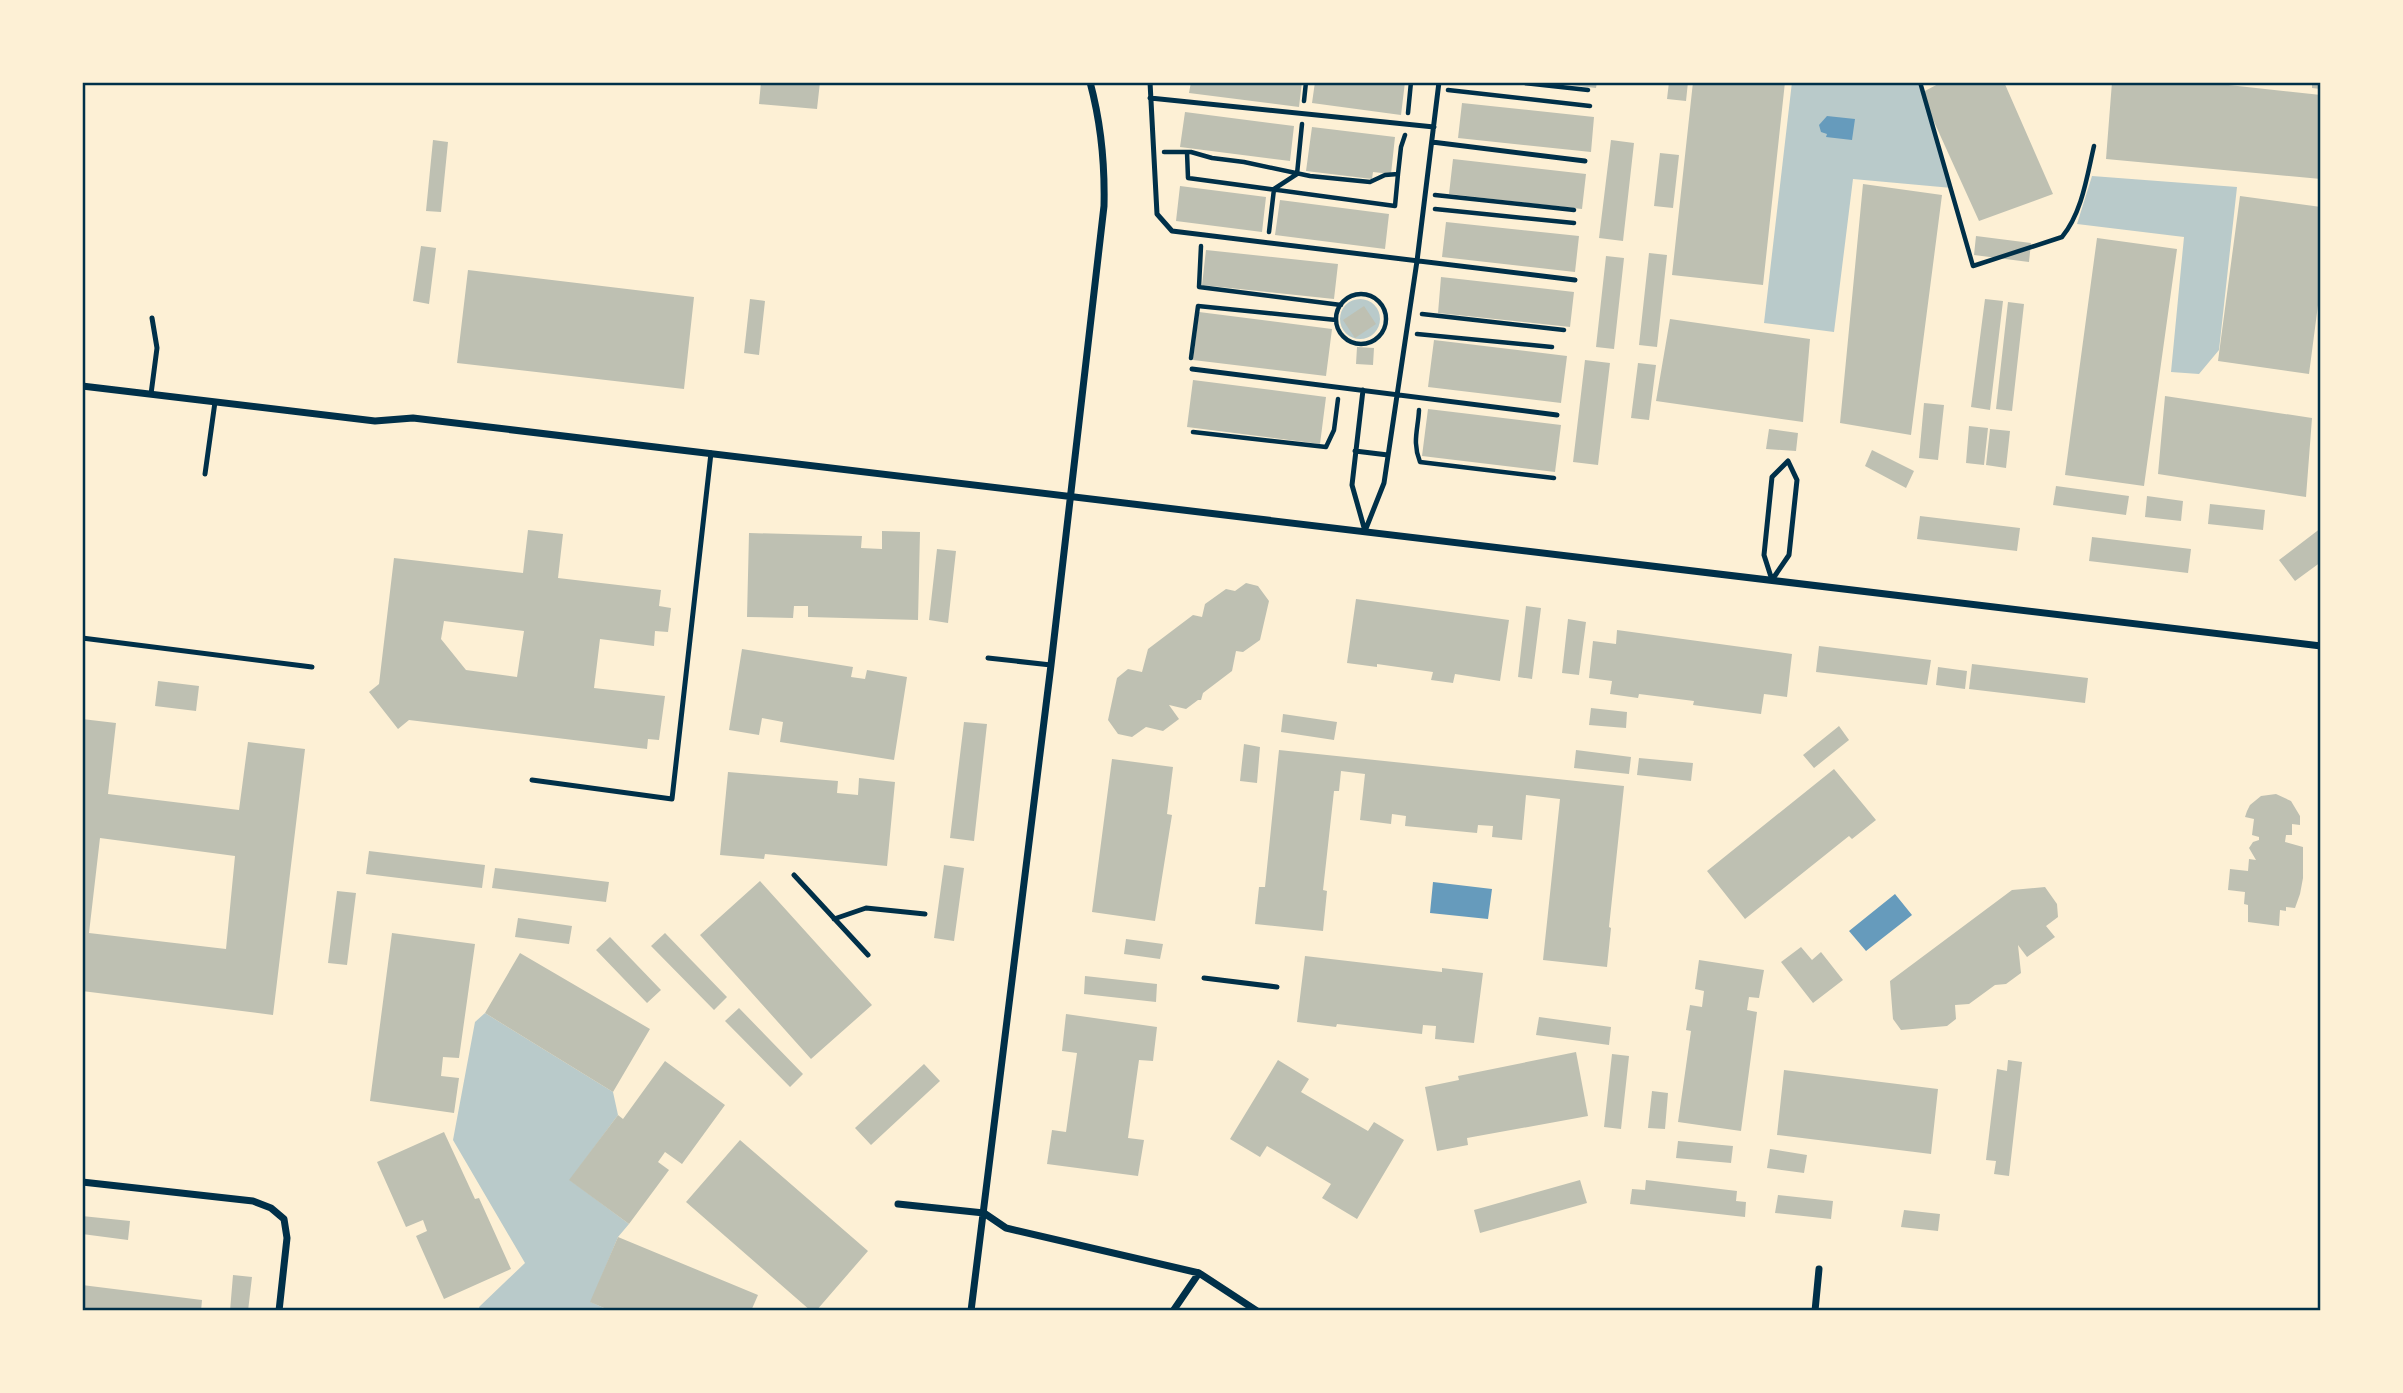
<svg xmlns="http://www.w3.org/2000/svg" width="2403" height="1393" font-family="Karla,sans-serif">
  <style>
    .green { fill: #b9caca }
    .water { fill: #669bbc }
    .building { fill: #bec0b2; fill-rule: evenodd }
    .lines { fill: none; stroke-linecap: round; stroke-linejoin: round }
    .path { stroke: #003049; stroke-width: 4.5 }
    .service { stroke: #003049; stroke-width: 5 }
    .minor { stroke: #003049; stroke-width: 7 }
    .neatline { fill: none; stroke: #003049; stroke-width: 2.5 }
  </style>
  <rect width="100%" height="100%" fill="#fdf0d5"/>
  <!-- green -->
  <path class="green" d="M1792,82H1920L1952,188L1853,179L1834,332L1764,323Z
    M2092,176L2237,187L2219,350L2199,374L2171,372L2184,237L2077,224Z
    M1340 319a20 20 0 1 1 40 0a20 20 0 1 1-40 0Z
    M485,1013L613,1092L618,1115L570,1180L629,1224L618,1237L591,1302L610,1311H480L479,1307L525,1263L453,1140L475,1022Z"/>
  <!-- water -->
  <path class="water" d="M1827,116L1855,119L1852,140L1826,137L1827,134L1821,132L1819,125Z
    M1433,882L1492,889L1488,919L1430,913Z
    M1895,894L1912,915L1866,951L1849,931Z"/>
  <!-- building -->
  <path class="building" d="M761,82H820L817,109L759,104Z
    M1191,82H1302L1299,107L1189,93Z
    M1315,82H1405L1401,115L1312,103Z
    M1563,82H1597L1596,88L1563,84Z
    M1669,82H1688L1686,101L1667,99Z
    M1693,82H1785L1763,285L1672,275Z
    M1942,82H2004L2053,194L1979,221L1921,93Z
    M2112,82H2201L2321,95V179L2106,159Z
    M2312,82H2321V89L2312,88Z
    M1462,103L1594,117L1591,152L1458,138Z
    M1185,112L1294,126L1290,161L1180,147Z
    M1312,127L1395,137L1391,174L1373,172L1372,179L1306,171Z
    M433,140L448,142L441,212L426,211Z
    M1611,140L1634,143L1623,241L1599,238Z
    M1660,153L1679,155L1673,208L1654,206Z
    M1453,159L1586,174L1582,209L1449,194Z
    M1863,184L1942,195L1911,435L1840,423Z
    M1180,186L1266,197L1262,232L1176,221Z
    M2240,196L2321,207V282L2309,374L2218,361Z
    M1280,200L1389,214L1385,249L1275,235Z
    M1446,222L1579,236L1575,272L1442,257Z
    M1976,236L2031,243L2029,262L1974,255Z
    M2097,238L2177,249L2144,486L2065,475Z
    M421,246L436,248L429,304L413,301Z
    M1206,250L1338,264L1334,299L1202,285Z
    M1649,253L1667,255L1657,347L1639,345Z
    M1606,256L1624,258L1614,349L1596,347Z
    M468,270L694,297L684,389L457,363Z
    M1441,277L1574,292L1570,327L1438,313Z
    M750,299L765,301L759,355L744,353Z
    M1985,299L2003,301L1990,410L1971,407Z
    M2008,302L2024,304L2012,411L1996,409Z
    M1364,306L1376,324L1355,338L1343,320Z
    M1199,312L1332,329L1326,376L1193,360Z
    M1670,319L1810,339L1803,422L1656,401Z
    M1434,340L1567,356L1561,403L1428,387Z
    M1357,347L1374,348L1373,365L1356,364Z
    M1585,360L1610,363L1598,465L1573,462Z
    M1638,363L1656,365L1649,420L1631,418Z
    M1193,380L1326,397L1320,444L1187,427Z
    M2165,396L2312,418L2306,497L2158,474Z
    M1924,403L1944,405L1938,460L1919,458Z
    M1428,409L1561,425L1555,472L1422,456Z
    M1969,426L1988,428L1984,465L1966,463Z
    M1769,429L1798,433L1796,451L1766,449Z
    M1990,429L2010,431L2006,468L1986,465Z
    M1872,450L1914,471L1906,488L1865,466Z
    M2056,486L2129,496L2126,515L2053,505Z
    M2147,496L2183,501L2181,521L2145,517Z
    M2210,504L2265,510L2263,530L2208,524Z
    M1920,516L2020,528L2017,551L1917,539Z
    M2321,528V562L2295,581L2279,560Z
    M528,530L563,534L558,578L661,590L659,606L671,608L668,632L655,631L654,646L600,639L594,688L665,696L659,740L648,739L647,749L409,720L398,729L369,692L379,684L394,558L523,573ZM444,621L524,631L517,677L466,670L441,639Z
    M882,531L920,532L918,620L808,617V606H794L793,618L747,617L749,533L862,536L861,548L882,549Z
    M2092,537L2191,549L2188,573L2089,561Z
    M937,549L956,551L948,623L929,620Z
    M1246,583L1258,586L1269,601L1260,640L1243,652L1236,651L1232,671L1203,693L1201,700H1198L1186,709L1169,705L1179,719L1163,731L1146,727L1132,737L1118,734L1108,720L1117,678L1128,669L1142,672L1148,649L1193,615L1202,617L1205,604L1226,589L1235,591Z
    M1356,599L1509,620L1500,681L1455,674L1453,683L1431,680L1433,672L1377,664V667L1347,663Z
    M1526,606L1541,608L1532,679L1518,677Z
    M1568,619L1586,622L1579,675L1562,673Z
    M1617,630L1792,654L1787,697L1764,694L1761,714L1693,705L1694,701L1639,694L1638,698L1610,694L1612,681L1589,678L1593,641L1616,644Z
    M1819,646L1931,660L1927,685L1816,672Z
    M742,649L853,667L851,677L865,679L867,670L907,677L894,760L780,742L783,722L762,718L759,735L729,730Z
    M1972,664L2088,678L2085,703L1969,689Z
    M1938,667L1967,671L1965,689L1936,685Z
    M158,681L199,686L196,711L155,706Z
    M1591,708L1627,712L1626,728L1589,725Z
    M1283,714L1337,722L1334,740L1281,732Z
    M82,719L116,723L108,794L239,810L248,742L305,749L273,1015L82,991ZM100,838L235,856L226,949L89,933Z
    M964,722L987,724L974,841L950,838Z
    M1839,726L1849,740L1814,768L1803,755Z
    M1244,744L1260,747L1257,783L1240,781Z
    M1279,750L1624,786L1609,927L1611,928L1607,967L1543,960L1560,799L1526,795L1522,840L1492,837L1493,826L1478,825L1477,833L1405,826L1406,816L1392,814L1391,824L1360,820L1365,774L1341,771L1339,791H1334L1323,890L1327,891L1323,931L1255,924L1259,887H1265Z
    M1576,750L1631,757L1629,774L1574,768Z
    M1639,758L1693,763L1691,781L1637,775Z
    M1112,759L1173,767L1167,814L1172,815L1155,921L1092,912Z
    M1834,769L1876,820L1852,839L1849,836L1745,919L1707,871Z
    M728,772L838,781L837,793L858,795L859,778L895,782L887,866L765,854L764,859L720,855Z
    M2276,794L2291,801L2300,816V825L2292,824V835H2286L2285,842L2303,847V878L2300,894L2295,908L2286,907V911L2280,910L2279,926L2248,922V905L2244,904L2245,892L2228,890L2230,869L2248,871L2249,859L2256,860L2249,848L2253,842L2259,840V837L2252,835L2254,819L2245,817L2247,811L2250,805L2261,796Z
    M369,851L485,865L482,888L366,874Z
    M944,865L964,868L954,941L934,938Z
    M495,868L609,882L606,902L492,888Z
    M760,881L872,1005L811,1059L700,935Z
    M2045,887L2057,904L2058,917L2046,926L2055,937L2027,957L2018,945L2021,973L2006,984L1995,985L1969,1004L1955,1005L1956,1019L1947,1026L1901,1030L1893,1019L1890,981L2012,890Z
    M337,891L356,893L347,965L328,963Z
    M518,918L572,926L569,944L515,937Z
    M392,933L475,944L459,1058L443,1057L441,1076L459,1078L454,1113L370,1101Z
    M665,933L727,997L714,1010L651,946Z
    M610,937L661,990L647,1003L596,950Z
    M1126,939L1163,944L1160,959L1124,954Z
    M1801,947L1812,960L1821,952L1843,980L1813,1003L1781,962Z
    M520,953L650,1029L613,1092L485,1013Z
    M1305,956L1442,972V968L1483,973L1474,1043L1435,1039L1436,1026L1423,1025L1422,1034L1337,1024L1336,1027L1297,1022Z
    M1699,960L1764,970L1759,998L1749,997L1747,1010L1757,1012L1741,1131L1678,1122L1691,1031L1686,1030L1690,1005L1702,1007L1704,991L1695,989Z
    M1085,976L1157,984L1156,1002L1084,994Z
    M739,1008L803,1074L790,1087L725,1021Z
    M1066,1014L1157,1027L1153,1061L1139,1060L1128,1138L1144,1140L1138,1176L1047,1164L1052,1130L1066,1132L1077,1053L1062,1051Z
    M1539,1017L1611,1027L1609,1045L1536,1035Z
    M1576,1052L1588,1116L1467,1138L1468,1145L1437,1151L1425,1087L1459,1080L1458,1076Z
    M1612,1054L1629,1056L1621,1129L1604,1127Z
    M1278,1060L1309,1079L1301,1092L1368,1131L1374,1122L1404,1140L1357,1219L1322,1198L1331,1184L1267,1146L1260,1157L1230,1139Z
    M2008,1060L2022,1062L2009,1176L1994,1174L1996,1161L1986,1160L1997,1069L2007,1071Z
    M665,1061L725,1105L682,1164L665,1152L658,1162L669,1170L629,1224L569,1180L618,1115L623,1119Z
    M924,1064L940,1081L871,1145L855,1128Z
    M1784,1070L1938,1089L1931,1154L1777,1135Z
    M1652,1091L1668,1093L1665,1129L1648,1128Z
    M444,1132L475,1199L479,1198L511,1269L444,1299L416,1236L427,1231L423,1220L406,1227L377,1162Z
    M740,1140L868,1251L816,1311H811L686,1202Z
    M1678,1141L1733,1146L1731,1163L1676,1158Z
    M1770,1149L1807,1155L1804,1173L1767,1168Z
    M1580,1180L1587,1203L1480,1233L1474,1210Z
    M1646,1180L1737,1191L1736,1201L1746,1202L1745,1217L1630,1204L1632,1189L1645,1190Z
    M1778,1195L1833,1201L1831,1219L1775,1213Z
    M1904,1210L1940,1214L1938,1231L1901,1227Z
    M82,1216L130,1221L128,1240L82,1234Z
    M618,1237L758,1295L751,1311H611L590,1302Z
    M233,1275L252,1277L248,1311H230Z
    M82,1285L202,1300L201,1311H82Z"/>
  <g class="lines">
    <!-- path -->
    <path class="path" d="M1516,82L1588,90
      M1920,82L1973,266L2062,237C2082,213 2087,176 2094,146
      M1448,90L1590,106
      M1304,101L1306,82
      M1408,113L1411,82
      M1164,152H1191L1212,158L1244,162L1310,176L1370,182L1385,175L1398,174L1401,147L1405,135
      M1187,152L1188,178L1395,206L1398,174
      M1435,195L1574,210
      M1435,209L1574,223
      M1269,232L1274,189L1297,174L1302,124
      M1201,246L1199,287L1341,305
      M1336 319a25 25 0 1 1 50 0a25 25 0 1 1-50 0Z
      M1422,314L1564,330
      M1417,334L1552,347
      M1191,358L1198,306L1336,320
      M1419,410C1418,430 1412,442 1420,462L1554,478
      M1193,432L1326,447L1334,430L1338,399"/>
    <!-- service -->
    <path class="service" d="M1150,82L1157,214L1172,231L1575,280
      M1150,98L1434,127
      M1432,142L1585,161
      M1192,369L1557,415
      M1363,390L1352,485L1365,531
      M151,394L157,348L152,318
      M1355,451L1388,455
      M1788,461L1797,480L1789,555L1772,580L1764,555L1772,477Z
      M205,474L215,402
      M1365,531L1384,483L1417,261L1439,82
      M82,638L312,667
      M988,658L1051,665
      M532,780L672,799L711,453
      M794,875L868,955
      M834,919L866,908L925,914
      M1204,978L1277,987"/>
    <!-- minor -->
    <path class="minor" d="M82,386L375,421L413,418L2321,646
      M82,1182L253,1201L271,1208L284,1219L287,1238L279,1311
      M898,1204L984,1213L1006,1228L1199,1273L1173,1311
      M1199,1273L1257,1311
      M971,1311L1051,665L1104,206C1105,164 1101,123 1090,82
      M1815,1311L1819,1269"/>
  </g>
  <!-- border -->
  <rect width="2403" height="1393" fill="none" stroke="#fdf0d5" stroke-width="168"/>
  <rect x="84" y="84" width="2235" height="1225" class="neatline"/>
</svg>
